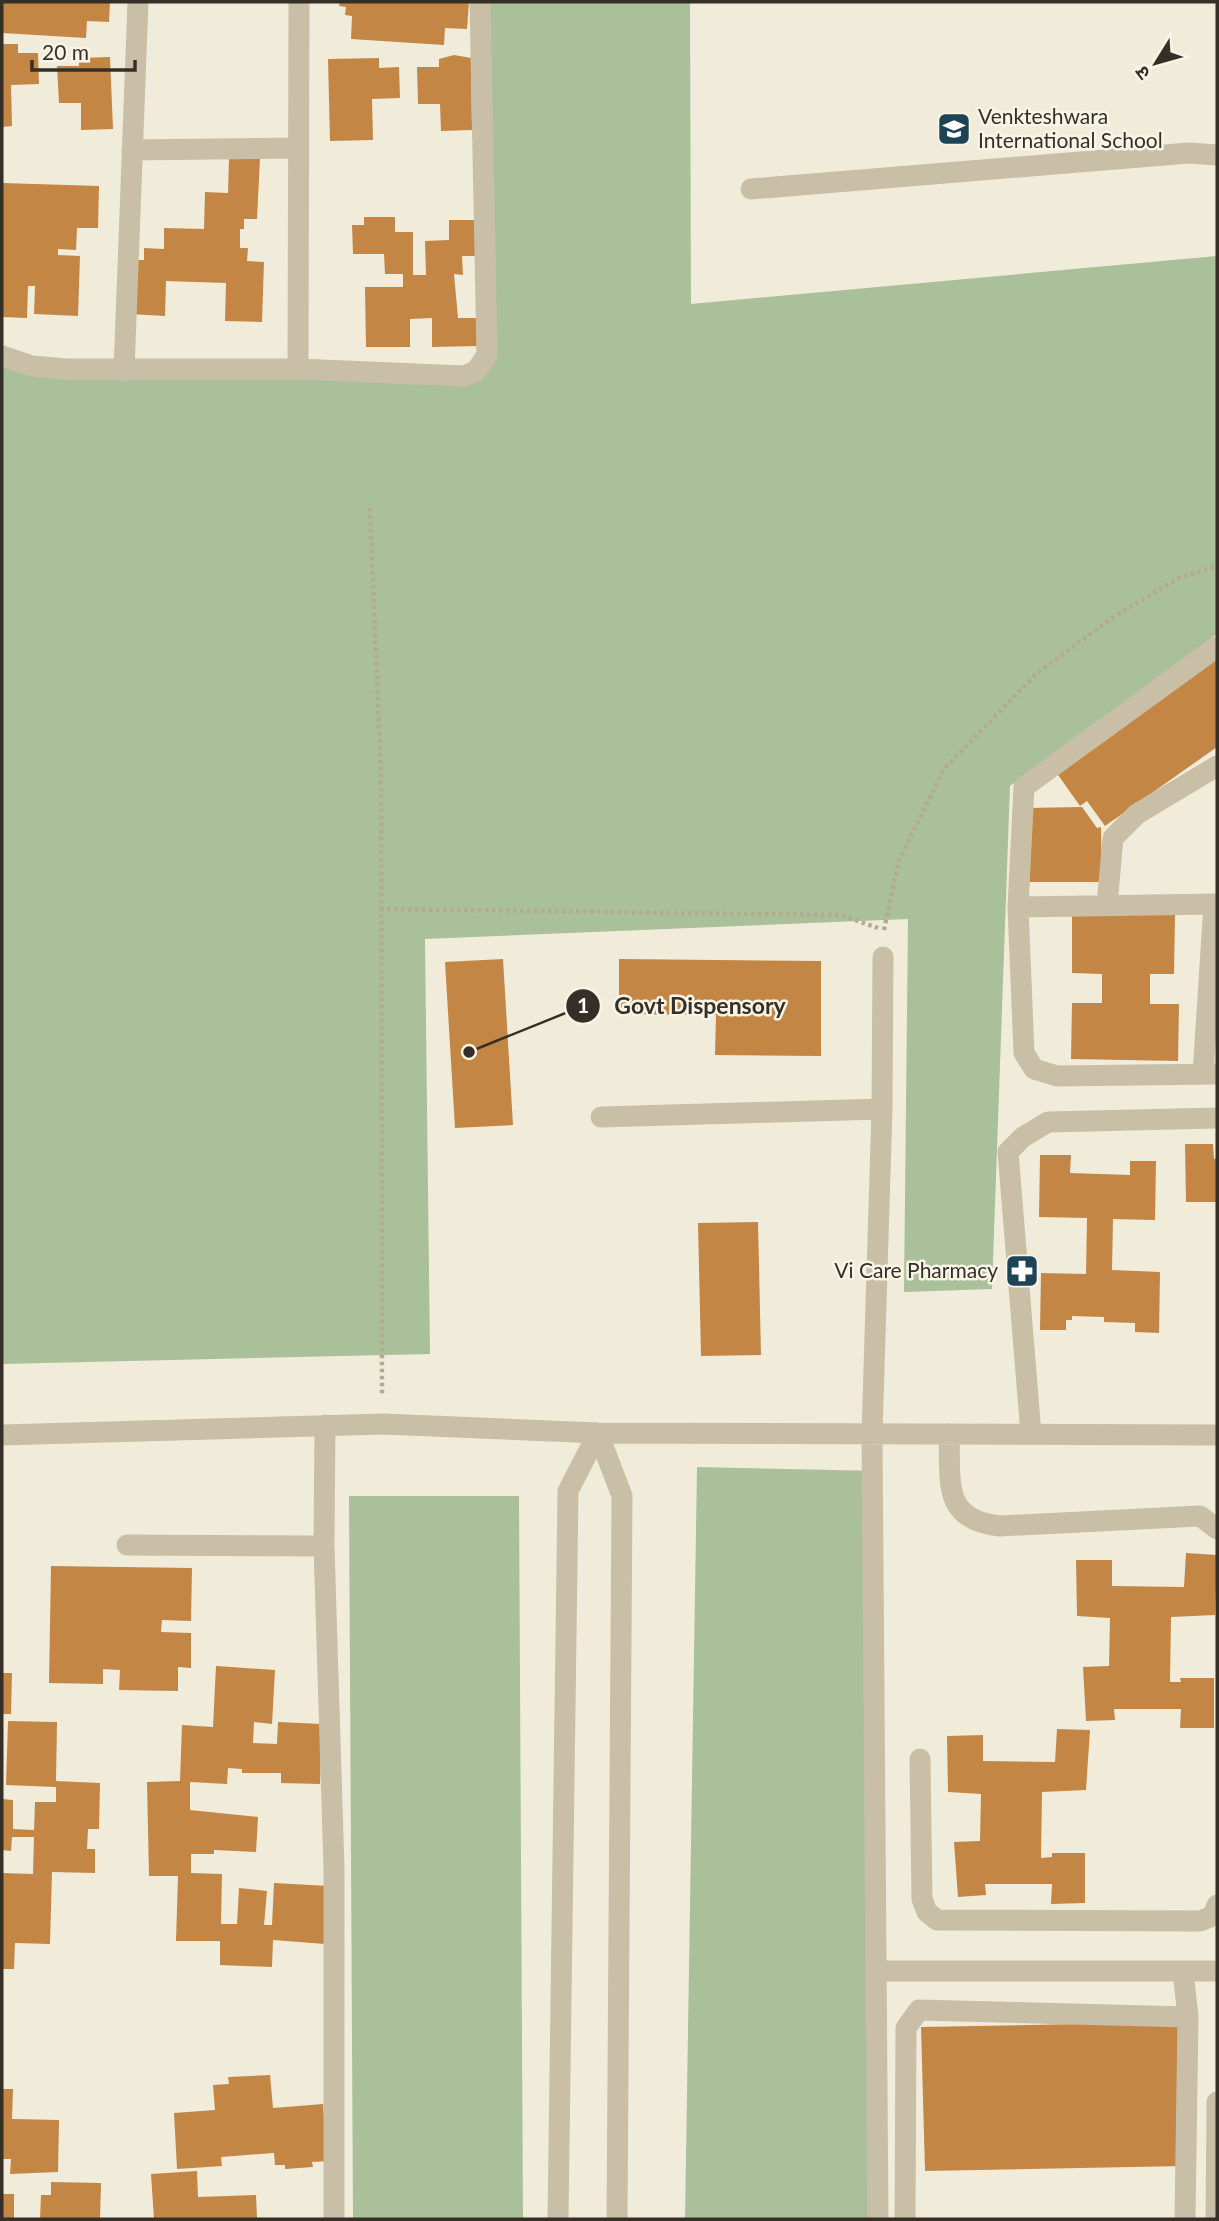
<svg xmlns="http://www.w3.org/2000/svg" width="1219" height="2221" font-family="Lato,'Noto Sans Devanagari',sans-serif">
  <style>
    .green { fill: #a9c09a }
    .building { fill: #c48645 }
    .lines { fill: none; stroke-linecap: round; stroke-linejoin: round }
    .path { stroke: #b5aa90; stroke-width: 4.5; stroke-dasharray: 3.5 3.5; stroke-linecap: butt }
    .lane { stroke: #c9bfa6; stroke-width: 21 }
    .street { stroke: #c9bfa6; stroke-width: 21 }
    .labels { text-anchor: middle; stroke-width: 5; stroke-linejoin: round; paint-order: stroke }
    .poi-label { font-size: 21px; fill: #352f27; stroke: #f9f5e6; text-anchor: start }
    .leader { fill: none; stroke: #352f27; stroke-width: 2.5 }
    .callout-dot { fill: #352f27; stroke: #f9f5e6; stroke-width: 2.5 }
    .mark-label { font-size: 21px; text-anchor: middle; font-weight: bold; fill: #fff }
    .callout-label { font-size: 23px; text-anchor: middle; font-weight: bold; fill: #352f27; stroke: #f9f5e6; stroke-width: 5; stroke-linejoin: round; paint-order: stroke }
  </style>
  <rect width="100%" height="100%" fill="#f1ecda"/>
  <!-- green -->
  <path class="green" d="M489,2H690L691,304L1217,256V634L1010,786L992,1289L904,1292L908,919L425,939L430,1354L2,1364V368L489,370Z
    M697,1467L881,1471L871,2219H685Z
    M349,1496H519L523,2219H353Z"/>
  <!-- building -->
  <path class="building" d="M2,2H110L109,22L87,21L86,38L2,33Z
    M340,2H469L467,29L445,28L444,45L351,39L352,16L345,15L346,7L339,6Z
    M2,44H18V53H38L39,84L11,85L12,126L2,127Z
    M454,55L471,58L472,130L441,131L440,104H418L417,67H439V59Z
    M110,57L113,129L81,130V103H59L57,66H79V58Z
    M379,58V68L399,67L400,98L372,99L373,140L330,141L328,59Z
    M229,157L260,158L257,219H244V229H240V248H248L247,261L264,262L262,322L225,321L226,283L166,281L165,316L130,314L133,260H144V248L164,249V228L204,229L205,192L228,193Z
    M2,183L99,186L98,228H77L76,250L58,249V255L80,256L78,316L34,314L35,286H28L27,318L2,317Z
    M364,217H395V232H413V275H426L425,241L449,240V220H477V256H462L463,275L454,274L458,318H478V346L432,347V318L410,319V347H366L365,287H403V274H385L384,254H353L352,225H364Z
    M1217,657V747L1105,826L1087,801L1080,806L1056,772Z
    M1082,807L1097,828L1101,827L1102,882H1027L1026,808Z
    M1072,913L1175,915L1174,974H1150V1004H1179L1178,1061L1071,1059L1072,1003H1102V974L1072,973Z
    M503,959L513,1125L455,1128L445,962Z
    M619,959L821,961V1056L715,1055L716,1015L619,1014Z
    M1185,1144H1213L1214,1159L1217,1158V1202H1186Z
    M1040,1155H1071L1070,1173L1130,1175V1161H1156L1155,1220L1113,1219L1112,1270L1160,1272L1159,1333L1135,1332V1323L1104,1322V1317L1072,1316V1320H1066V1330H1040L1041,1273L1086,1274L1087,1218L1039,1217Z
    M758,1222L761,1355L701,1356L698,1223Z
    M1186,1553L1217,1555L1215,1615L1171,1617L1170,1682H1181L1180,1678H1214V1728H1180L1181,1709H1114L1115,1720L1086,1721L1083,1667L1109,1666L1110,1618L1077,1616L1076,1560H1112V1586L1184,1587Z
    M51,1566L192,1568L191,1621L162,1620L161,1632L191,1633V1668L178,1667V1691L119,1690L120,1670L103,1669V1684L49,1683Z
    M216,1666L275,1670L272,1724L254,1722L253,1743L277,1744L278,1722L322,1724L320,1784L281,1783V1773H242V1769L228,1768L227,1784L190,1782V1810L258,1817L256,1852L214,1850V1854H191V1873L222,1874L221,1924H237L239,1888L267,1891L264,1925H272L274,1883L329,1886L325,1944L273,1940L272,1967L220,1965V1941H176L178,1876H149L147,1782L180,1781L182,1725L213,1727Z
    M2,1673H12L11,1714H2Z
    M8,1721L57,1722L56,1781L100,1783L99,1829H88L87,1849H95V1873L52,1872L50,1944L15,1943L14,1969H2V1873L33,1874L34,1837H12L11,1851L2,1850V1799L13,1800V1829L34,1830L35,1802H56V1787L6,1785Z
    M1057,1729L1090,1730L1086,1790L1042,1792L1041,1858L1052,1857V1853H1085V1903L1051,1904L1052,1884H985L986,1895L958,1897L954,1842L980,1841L981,1794L948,1792L947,1736L983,1735V1761L1055,1762Z
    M1180,2022L1184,2166L925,2171L921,2027Z
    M270,2075L273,2108L323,2104L328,2161L312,2162L313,2167L285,2169V2165H275L274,2153L221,2157L222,2166L177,2169L174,2113L215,2110L213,2085L229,2084L228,2077Z
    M2,2089H13L12,2119L59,2120L58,2172L10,2174L11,2159H2Z
    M197,2171L198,2197L256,2195L257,2219H154L151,2174Z
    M51,2182L101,2183L100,2219H40L41,2195H51Z
    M2,2194H14V2219H2Z"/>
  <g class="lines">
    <!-- path -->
    <path class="path" d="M370,508L381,776L382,1396
      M380,909L841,915L878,928
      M884,930L899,860L944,769L1036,674L1112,618L1179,578L1217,566"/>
    <!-- lane -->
    <path class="lane" d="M751,189L1189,153L1217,155"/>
    <!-- street -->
    <path class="street" d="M132,150L298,148
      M2,356L32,366L67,369H298L464,376L476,371L487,355L480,2
      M298,369L299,2
      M124,371L138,2
      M1217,647L1024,787L1018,907L1024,1053L1034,1069L1057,1076L1217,1074
      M1107,905L1113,838L1137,814L1217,766
      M1018,907L1217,904
      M1203,1074L1214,904
      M601,1117L882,1109
      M598,1433L622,1496L617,2219
      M949,1434C951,1481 941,1520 1000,1526L1200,1516L1217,1529
      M1031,1434L1008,1152L1023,1137L1048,1122L1217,1118
      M2,1435L383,1424L598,1433L1217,1435
      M127,1545L324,1546L325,1425
      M324,1546L334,1868V2219
      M920,1759L922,1899L927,1912L937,1920L1200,1921L1213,1916L1217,1905
      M876,1971H1217
      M1183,1971L1188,2017
      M558,2219L568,1491L598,1433
      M878,2219L872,1434L882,1109L883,957
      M905,2219L906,2028L919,2010L1188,2017L1185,2219
      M1216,2219L1217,2102"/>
  </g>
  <!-- icons -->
  <defs>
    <symbol id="school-square" viewBox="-11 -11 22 22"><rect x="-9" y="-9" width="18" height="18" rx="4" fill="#1d4356" stroke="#f9f5e6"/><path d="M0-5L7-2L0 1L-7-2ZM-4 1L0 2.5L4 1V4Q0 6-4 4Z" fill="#fff"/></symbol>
    <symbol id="pharmacy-square" viewBox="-11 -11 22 22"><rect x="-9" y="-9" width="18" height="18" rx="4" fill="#1d4356" stroke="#f9f5e6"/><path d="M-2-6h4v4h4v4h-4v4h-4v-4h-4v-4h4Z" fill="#fff"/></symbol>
  </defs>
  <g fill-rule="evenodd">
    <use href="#school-square" x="935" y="110" width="38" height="38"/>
    <use href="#pharmacy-square" x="1003" y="1252" width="38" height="38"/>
  </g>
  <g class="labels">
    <!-- poi labels -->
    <g class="poi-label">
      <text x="978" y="124">Venkteshwara<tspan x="978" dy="24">International School</tspan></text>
      <text x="998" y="1278" text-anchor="end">Vi Care Pharmacy</text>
    </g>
  </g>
  <!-- callouts -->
  <path class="leader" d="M469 1052L583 1006"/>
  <g class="callout-dot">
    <circle cx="469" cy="1052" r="7"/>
    <circle cx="583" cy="1006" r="18"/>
  </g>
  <g class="mark-label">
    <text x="583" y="1013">1</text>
  </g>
  <g class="callout-label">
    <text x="700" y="1014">Govt Dispensory</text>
  </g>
  <!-- border -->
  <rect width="1219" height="2221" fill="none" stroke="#352f27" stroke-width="7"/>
  <!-- north arrow -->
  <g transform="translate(1156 63) rotate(233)" stroke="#f9f5e6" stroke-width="5" paint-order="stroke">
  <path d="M0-5L12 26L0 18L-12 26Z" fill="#352f27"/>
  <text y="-10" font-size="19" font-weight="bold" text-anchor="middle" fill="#352f27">उ</text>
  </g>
  <!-- scale -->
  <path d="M32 60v10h103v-10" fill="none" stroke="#352f27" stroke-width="3.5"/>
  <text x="42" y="60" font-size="21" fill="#352f27" stroke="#f9f5e6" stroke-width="5" paint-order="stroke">20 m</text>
</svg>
